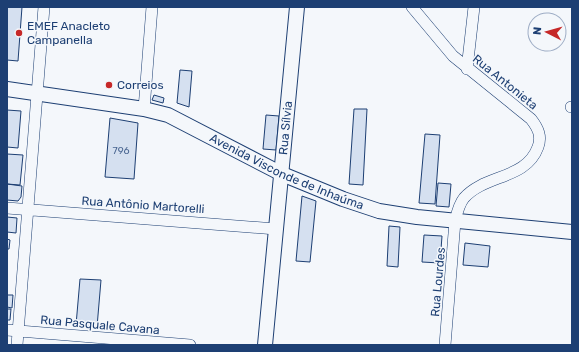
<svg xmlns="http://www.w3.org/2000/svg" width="579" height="352" font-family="Rubik,sans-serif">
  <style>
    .building { fill: #d5e0f0; stroke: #1d3f73 }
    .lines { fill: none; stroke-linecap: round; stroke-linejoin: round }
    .minor-casing { stroke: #1d3f73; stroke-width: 12 }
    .major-casing { stroke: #1d3f73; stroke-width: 16 }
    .minor { stroke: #f4f7fb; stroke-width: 11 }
    .major { stroke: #f4f7fb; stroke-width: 14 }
    .poi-dot { fill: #c62828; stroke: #f4f7fb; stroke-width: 1.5 }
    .labels { text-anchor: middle; stroke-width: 3; stroke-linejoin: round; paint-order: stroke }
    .number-label { font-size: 10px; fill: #4b6792 }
    .poi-label { font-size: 12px; fill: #1d3f73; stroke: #f4f7fb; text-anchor: start }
    .street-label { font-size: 12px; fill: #1d3f73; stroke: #f4f7fb }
  </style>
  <rect width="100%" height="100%" fill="#f4f7fb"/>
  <!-- building -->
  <path class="building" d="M7,7H22L18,61L7,60Z
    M180,70L192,71L189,107L177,103Z
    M154,95L164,98L163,103L152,100Z
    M354,109H367L363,185L349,184Z
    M7,110L21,111L18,148L7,147Z
    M266,115L279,116L276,150L263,149Z
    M110,118L138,123L134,179L105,177Z
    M425,134L440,135L435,204L419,203Z
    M7,154L23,155L20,185L7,184Z
    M438,183L451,184L449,207L436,206Z
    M7,184L22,186L21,197L18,201L7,200Z
    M302,196L316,201L310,262L296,261Z
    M7,217L17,218L16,233L7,232Z
    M389,226L400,227L398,267L387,266Z
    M424,235L442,236L440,263L422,262Z
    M7,239L10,240L9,249H7Z
    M465,243L490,246L488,267L463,265Z
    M80,279L101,280L97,327L76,325Z
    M7,295H13L12,308L7,307Z
    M7,309H11L10,320H7Z"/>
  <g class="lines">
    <defs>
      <path id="minor" d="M412,7L453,56L531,119C538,128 542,136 538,147C526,180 485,174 464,198C459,204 457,213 455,221L445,345
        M467,69L474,7
        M571,107H572
        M144,109L152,7
        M7,208L276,229
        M7,330L190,345
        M17,345L44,7"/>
      <g id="major">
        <path id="s1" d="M7,89L144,109L168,115L282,174L343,199L379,211L417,217L572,232"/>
        <path id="s2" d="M265,345L297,7"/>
      </g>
    </defs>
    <!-- minor casing -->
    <use href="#minor" class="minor-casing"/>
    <!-- major casing -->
    <use href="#major" class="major-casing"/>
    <!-- minor -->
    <use href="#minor" class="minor"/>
    <!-- major -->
    <use href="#major" class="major"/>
  </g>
  <!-- markers -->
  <g class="poi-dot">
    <circle cx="19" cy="33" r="4"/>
    <circle cx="109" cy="85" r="4"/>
  </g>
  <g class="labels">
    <!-- number labels -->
    <g class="number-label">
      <text x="121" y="154">796</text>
    </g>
    <!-- poi labels -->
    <g class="poi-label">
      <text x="27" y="30">EMEF Anacleto<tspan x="27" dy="14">Campanella</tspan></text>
      <text x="117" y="89">Correios</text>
    </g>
    <!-- street labels -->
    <g class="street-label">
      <text transform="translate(505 82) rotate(39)" y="4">Rua Antonieta</text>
      <text dy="4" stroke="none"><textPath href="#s2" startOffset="218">Rua Sílvia</textPath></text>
      <text dy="4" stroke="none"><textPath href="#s1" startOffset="295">Avenida Visconde de Inhaúma</textPath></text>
      <text transform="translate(143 205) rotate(4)" y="4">Rua Antônio Martorelli</text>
      <text transform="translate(438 282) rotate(-85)" y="4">Rua Lourdes</text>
      <text transform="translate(100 325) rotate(5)" y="4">Rua Pasquale Cavana</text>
    </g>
  </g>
  <!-- border -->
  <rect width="579" height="352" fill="none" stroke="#1d3f73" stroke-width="16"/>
  <!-- north arrow -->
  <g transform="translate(547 32) rotate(276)"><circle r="19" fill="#f4f7fb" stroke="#9eadc5"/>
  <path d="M0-3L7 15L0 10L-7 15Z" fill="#c62828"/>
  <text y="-6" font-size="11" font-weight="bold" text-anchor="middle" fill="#1d3f73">N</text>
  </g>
</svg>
